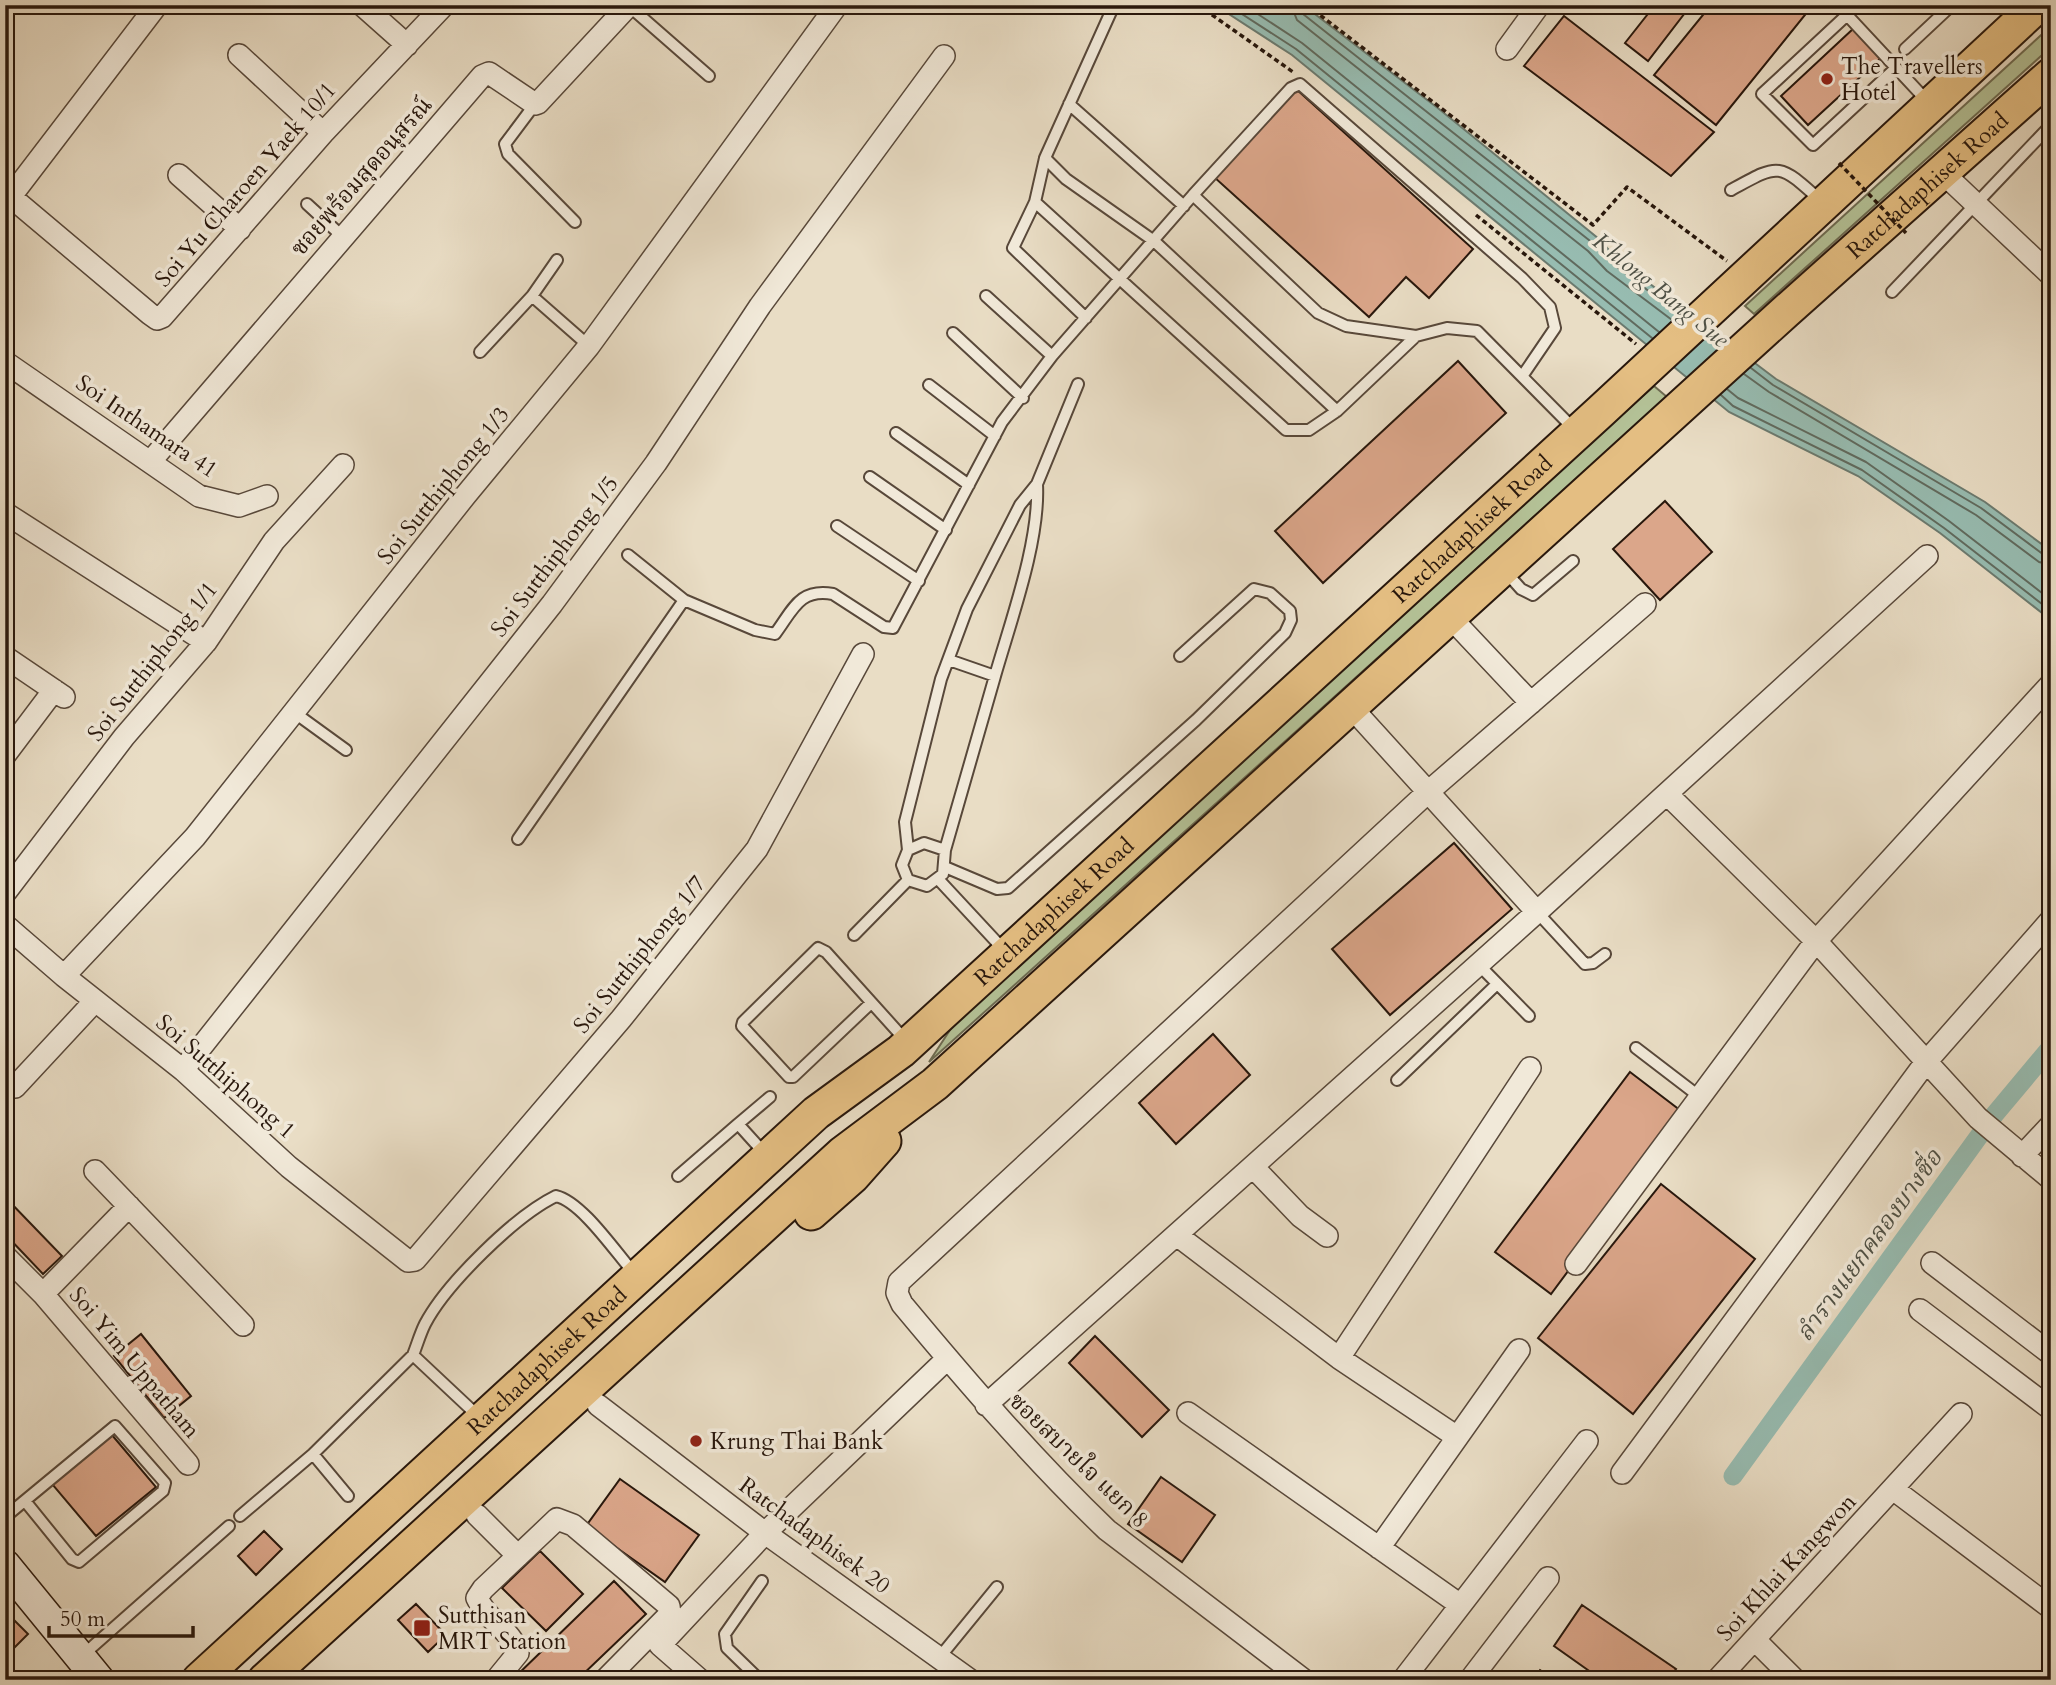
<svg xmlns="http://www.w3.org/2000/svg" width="2056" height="1685" font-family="Cardo,'Noto Serif Thai',serif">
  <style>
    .green { fill: #b4c297; stroke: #6e6c52; stroke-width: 2 }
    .water { fill: #97bcb1; stroke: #6b7a6f; stroke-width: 2 }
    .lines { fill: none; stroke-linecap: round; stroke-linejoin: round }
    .shore { stroke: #606a5e; stroke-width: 2 }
    .canal { stroke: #97bcb1; stroke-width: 19 }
    .building { fill: #dba68a; stroke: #28170c; stroke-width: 2 }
    .primary-tunnel { stroke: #c2b5a0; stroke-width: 33; stroke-dasharray: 33 17; stroke-linecap: butt }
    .service-casing { stroke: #58483a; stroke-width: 14 }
    .minor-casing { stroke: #58483a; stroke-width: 24 }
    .secondary-casing { stroke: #28170c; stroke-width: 33 }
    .primary-casing { stroke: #28170c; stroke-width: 37 }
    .path { stroke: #28170c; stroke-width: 3.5; stroke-dasharray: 5 3.5; stroke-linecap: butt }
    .service { stroke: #f1e9d9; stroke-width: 10 }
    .minor { stroke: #f1e9d9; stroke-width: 21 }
    .secondary { stroke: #f1e9d9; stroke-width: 30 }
    .primary { stroke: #e4be82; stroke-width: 33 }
    .path-bridge { stroke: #28170c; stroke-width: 3.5; stroke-dasharray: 5 3.5; stroke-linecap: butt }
    .poi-dot { fill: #8f2418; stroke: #f1e9d9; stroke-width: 2.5 }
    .labels { text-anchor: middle; stroke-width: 7; stroke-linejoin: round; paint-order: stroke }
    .poi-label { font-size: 23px; fill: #28170c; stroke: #f1e9d9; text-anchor: start }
    .street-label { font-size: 23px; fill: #28170c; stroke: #f1e9d9 }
    .water-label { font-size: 24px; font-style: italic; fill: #4f5146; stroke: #f1e9d9 }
  </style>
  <rect width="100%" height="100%" fill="#e9ddc5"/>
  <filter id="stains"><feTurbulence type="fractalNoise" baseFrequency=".00286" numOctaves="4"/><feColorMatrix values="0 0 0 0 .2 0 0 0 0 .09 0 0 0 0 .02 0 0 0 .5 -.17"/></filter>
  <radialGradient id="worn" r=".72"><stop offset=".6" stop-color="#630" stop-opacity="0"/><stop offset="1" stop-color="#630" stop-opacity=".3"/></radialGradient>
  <!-- green -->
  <path class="green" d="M2051,26V47L1754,314L1745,306Z
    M1654,386L1667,397L929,1062L971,998Z"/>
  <!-- water -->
  <path class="water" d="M1215,5H1303L1439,109L1599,239L1617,259L1776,379L1985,502L2051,551V620L1940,533L1858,476L1729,412L1292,55Z"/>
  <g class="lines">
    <!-- shore -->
    <path class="shore" d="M1228,5L1296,49L1652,338
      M1244,5L1302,43L1659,332
      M1291,5L1297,20L1588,251L1607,271L1672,320
      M1300,5L1303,14L1594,244L1613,264L1679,314
      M1751,368L1773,385L1981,508L2044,555L2051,556
      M1744,374L1769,392L1976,515L2039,562L2051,565
      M1727,389L1738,398L1866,462L1949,521L2051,600
      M1721,395L1733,406L1862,470L1944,528L2051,611"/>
    <!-- canal -->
    <path class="canal" d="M1733,1476L1995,1114L2051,1047"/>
  </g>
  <!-- building -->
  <path class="building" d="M1655,5H1691L1648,61L1625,43Z
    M1711,5H1813L1716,125L1654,75Z
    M1564,16L1714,132L1671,176L1524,66Z
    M1854,28L1881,58L1808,125L1781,96Z
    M1295,88L1473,249L1429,298L1406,277L1369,317L1214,177Z
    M1458,361L1506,413L1323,583L1275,531Z
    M1665,501L1712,552L1660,600L1613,549Z
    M1454,843L1512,909L1390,1015L1332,949Z
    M1213,1034L1250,1075L1176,1144L1139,1103Z
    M1630,1072L1685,1114L1551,1294L1495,1252Z
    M1661,1184L1755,1259L1633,1414L1538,1338Z
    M5,1197L62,1256L43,1274L5,1234Z
    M141,1334L191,1396L164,1418L114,1356Z
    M1095,1336L1169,1410L1142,1437L1069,1363Z
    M112,1435L156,1487L96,1536L52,1484Z
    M1161,1477L1215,1515L1182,1562L1128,1524Z
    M620,1479L699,1535L665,1582L586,1526Z
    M264,1531L282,1549L256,1575L238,1556Z
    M540,1551L583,1594L546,1631L502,1588Z
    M614,1581L646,1614L577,1680H512Z
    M416,1604L446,1635L428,1652L398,1620Z
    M1582,1605L1676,1669L1668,1680H1602L1554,1646Z
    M5,1611L28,1634L5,1657Z
    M1540,1670L1555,1680H1533Z"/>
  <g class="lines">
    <!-- primary-tunnel -->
    <path class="primary-tunnel" d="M233,1680L239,1674"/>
    <defs>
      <path id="service" d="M1114,5L1045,158L1066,179L1154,241L1337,411
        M629,6L709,76
        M1905,49L1952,5
        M1896,68L1813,145L1762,94L1847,15L1928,102
        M535,104L505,144L508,154L575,222
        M1069,104L1184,206
        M1045,158L1035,202L1286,430H1309L1337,411L1416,336
        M1731,190C1780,163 1778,162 1821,201
        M1035,202L1013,248L1086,318
        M307,204L343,237
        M1892,292L2051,125
        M532,296L589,346
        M986,296L1052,356
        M953,333L1023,398
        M480,352L532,296L557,260
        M1523,375L1555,328L1550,307L1522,278L1300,84L1291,88L1193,195L1318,313L1346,326L1416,336L1447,328L1477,331L1575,430
        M929,385L995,436
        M896,433L969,485
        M870,477L946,530
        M837,526L919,581
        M1504,570L1521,589L1533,595L1573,561
        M684,600L755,630L775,634C793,610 799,588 833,594L884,627L893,628L1002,422L1052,356L1193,195
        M995,676C1011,620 1040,541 1037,484
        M295,713L346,750
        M518,839L684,600L628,555
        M924,843L945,850L943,874L927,886L908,880L902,865L908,850Z
        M908,850L905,822L941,679L967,609L1020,505L1037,484L1078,384
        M945,850L995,676L949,660
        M945,867L997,889L1008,888L1196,720L1285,633L1291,620L1290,611L1270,593L1254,589L1180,656
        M939,880L1004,950
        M1537,912L1585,964L1593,963L1605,954
        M854,935L908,880
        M1479,965L1529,1016
        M871,1003L793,1077H789L742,1026L743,1022L818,948L826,952L907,1042
        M1636,1048L1700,1097
        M1397,1080L1497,984
        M738,1124L770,1097
        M678,1176L738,1124L766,1155
        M413,1355C417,1345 420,1334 425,1324C446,1284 515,1216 556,1196C582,1202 616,1253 634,1273
        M313,1454L348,1496
        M240,1516L313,1454L413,1355L478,1416
        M5,1517L115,1426L165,1483L163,1491L79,1562L72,1559L25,1501
        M83,1655L229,1526
        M939,1658L997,1587
        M760,1680L727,1648L725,1634L762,1581"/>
      <path id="minor" d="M362,5L407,45
        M1507,49L1539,5
        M239,55L323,133
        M1943,173L2051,275
        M179,175L240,229
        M11,197L150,314L157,319L162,317L323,133L444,5
        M5,204L157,5
        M5,362L199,496L239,506L267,496
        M150,462L482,76L489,73L535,104L538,103L629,5
        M5,513L206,642
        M1450,617L1531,703
        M5,657L64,697
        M1351,707L1537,912
        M5,755L54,690
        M1667,794L1816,941L1978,1118L2051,1179
        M5,893L124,737L206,642L274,541L343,465
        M5,925L64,976L183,1070L289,1167L408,1261L415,1260L621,1019L757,849L863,654
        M64,976L195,837L465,496L589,346L837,5
        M183,1070L552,604L656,463L760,306L944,56
        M15,1087L95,1001
        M2022,1156L2051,1125
        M1254,1168L1300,1216L1327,1236
        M95,1171L243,1325
        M1178,1236L1339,1358L1457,1437
        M5,1256L43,1294L188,1464
        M1932,1263L2051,1354
        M1576,1264L1816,941L2051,684
        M43,1294L129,1206
        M1920,1310L2051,1409
        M1339,1358L1530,1068
        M598,1405L765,1533L970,1680
        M986,1405L1537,912L1927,556
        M1188,1413L1459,1604
        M1622,1473L1926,1062L2051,920
        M1893,1489L2051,1608
        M477,1515L518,1556
        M1379,1548L1519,1350
        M1755,1640L1795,1680
        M664,1641L765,1533L947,1359
        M660,1645L700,1680
        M496,1680L518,1653C512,1630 486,1620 477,1598L483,1589L557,1519L573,1525L669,1606L670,1614L605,1680
        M1304,1680L1107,1530C1033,1459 967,1382 902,1304L897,1293L899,1282L1428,792L1645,604
        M1403,1680L1587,1441
        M1470,1680L1548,1578
        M1717,1680L1961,1414"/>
      <path id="secondary" d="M5,1565L99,1680"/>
      <g id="primary">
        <path d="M811,1213L853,1176L884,1141"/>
        <path id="s1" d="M199,1680L816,1113L901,1051L1601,411L2038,5"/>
        <path id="s2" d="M265,1680L843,1153L935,1084L1785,312L2051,75"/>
      </g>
    </defs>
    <!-- service casing -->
    <use href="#service" class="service-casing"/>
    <!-- minor casing -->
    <use href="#minor" class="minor-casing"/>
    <!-- secondary casing -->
    <use href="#secondary" class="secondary-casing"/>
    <!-- primary casing -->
    <use href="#primary" class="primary-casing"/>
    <!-- path -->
    <path class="path" d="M1198,5L1293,72
      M1307,5L1593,225L1627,187L1727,261
      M1476,215L1636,344"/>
    <!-- service -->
    <use href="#service" class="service"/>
    <!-- minor -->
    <use href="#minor" class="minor"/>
    <!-- secondary -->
    <use href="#secondary" class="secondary"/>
    <!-- primary -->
    <use href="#primary" class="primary"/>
    <!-- path-bridge -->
    <path class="path-bridge" d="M1839,163L1906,233"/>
  </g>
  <!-- markers -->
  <g class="poi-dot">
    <circle cx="1827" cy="79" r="7"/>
    <circle cx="696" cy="1441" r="7"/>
    <rect x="413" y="1619" width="18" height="18" rx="3.5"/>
  </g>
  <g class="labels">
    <!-- poi labels -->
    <g class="poi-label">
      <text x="1841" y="74">The Travellers<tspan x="1841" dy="26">Hotel</tspan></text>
      <text x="710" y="1449">Krung Thai Bank</text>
      <text x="438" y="1623">Sutthisan<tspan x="438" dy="26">MRT Station</tspan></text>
    </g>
    <!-- street labels -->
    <g class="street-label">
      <text transform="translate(361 176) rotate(-49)" y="8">ซอยพร้อมสุดอนุสรณ์</text>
      <text transform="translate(245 184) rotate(-49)" y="8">Soi Yu Charoen Yaek 10/1</text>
      <text dy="8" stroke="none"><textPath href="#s2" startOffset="2236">Ratchadaphisek Road</textPath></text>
      <text transform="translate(147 426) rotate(34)" y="8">Soi Inthamara 41</text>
      <text transform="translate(443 485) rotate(-51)" y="8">Soi Sutthiphong 1/3</text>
      <text dy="8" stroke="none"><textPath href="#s1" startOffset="1717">Ratchadaphisek Road</textPath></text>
      <text transform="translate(554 556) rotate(-53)" y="8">Soi Sutthiphong 1/5</text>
      <text transform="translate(152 661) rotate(-52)" y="8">Soi Sutthiphong 1/1</text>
      <text dy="8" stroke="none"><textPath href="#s1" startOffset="1150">Ratchadaphisek Road</textPath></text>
      <text transform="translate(639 954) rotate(-51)" y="8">Soi Sutthiphong 1/7</text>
      <text transform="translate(226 1076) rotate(41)" y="8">Soi Sutthiphong 1</text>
      <text dy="8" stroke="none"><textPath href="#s1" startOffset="472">Ratchadaphisek Road</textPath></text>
      <text transform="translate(135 1362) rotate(50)" y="8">Soi Yim Uppatham</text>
      <text transform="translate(1079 1460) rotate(44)" y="8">ซอยสบายใจ แยก 8</text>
      <text transform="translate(815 1535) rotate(36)" y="8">Ratchadaphisek 20</text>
      <text transform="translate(1786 1567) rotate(-47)" y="8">Soi Khlai Kangwon</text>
    </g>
    <!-- water labels -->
    <g class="water-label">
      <text transform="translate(1661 290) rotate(39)" y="8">Khlong Bang Sue</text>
      <text transform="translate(1869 1245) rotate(-54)" y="8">ลำรางแยกคลองบางซื่อ</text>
    </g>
  </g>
  <!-- margin -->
  <rect width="2056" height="1685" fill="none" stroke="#e9ddc5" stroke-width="28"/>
  <rect x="7" y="7" width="2042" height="1671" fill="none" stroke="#28170c" stroke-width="3.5"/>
  <rect x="14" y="14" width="2028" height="1657" fill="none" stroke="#28170c" stroke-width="2"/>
  <!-- scale -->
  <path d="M49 1626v10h144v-10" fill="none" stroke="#28170c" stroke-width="3.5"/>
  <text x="60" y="1626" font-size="21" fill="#28170c" stroke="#f1e9d9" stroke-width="5" paint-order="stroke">50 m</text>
  <rect width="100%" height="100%" filter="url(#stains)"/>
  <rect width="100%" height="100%" fill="url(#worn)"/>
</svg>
